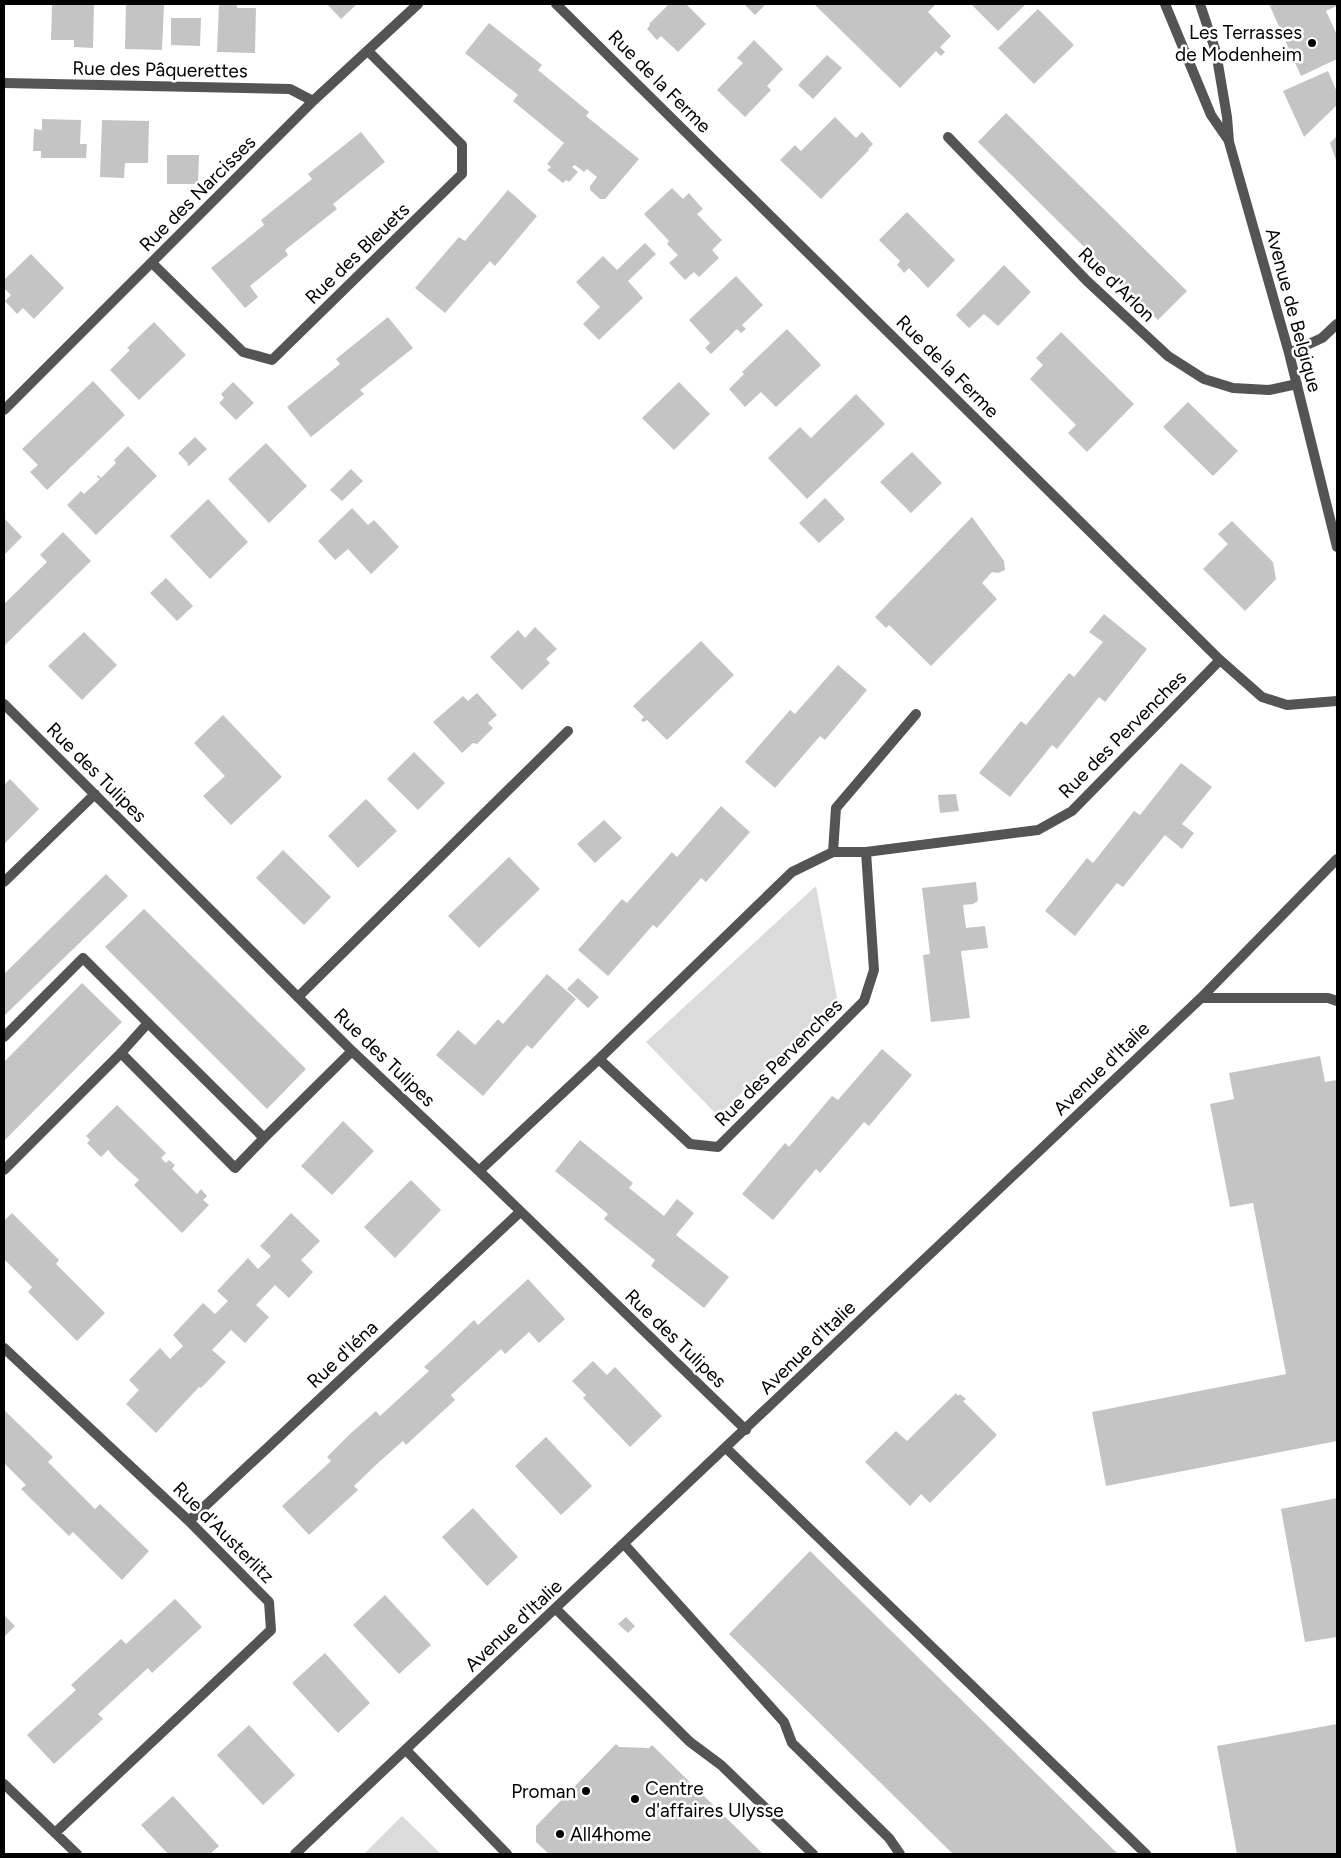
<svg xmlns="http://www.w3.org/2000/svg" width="1341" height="1858" font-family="Figtree,sans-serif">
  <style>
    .green { fill: #dbdbdb }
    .building { fill: #c4c4c4 }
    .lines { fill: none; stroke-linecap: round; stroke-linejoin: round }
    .lane { stroke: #545454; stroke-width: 10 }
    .street { stroke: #545454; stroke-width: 10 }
    .poi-dot { fill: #000; stroke: #fff; stroke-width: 2 }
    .labels { text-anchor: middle; stroke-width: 5; stroke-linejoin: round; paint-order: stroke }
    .poi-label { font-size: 19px; fill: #000; stroke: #fff; text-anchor: end }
    .street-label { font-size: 19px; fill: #000; stroke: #fff }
  </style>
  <rect width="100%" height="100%" fill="#fff"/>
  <!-- green -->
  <path class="green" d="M816,886L837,998L718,1116L646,1042Z
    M402,1816L441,1854H364Z"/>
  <!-- building -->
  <path class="building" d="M52,4H94L93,48L74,47V40H51Z
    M126,4H164L162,50L125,49Z
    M219,4H237V8H256L255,53L217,52Z
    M327,4H357L341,19Z
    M666,4H686L706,24L678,52L661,36L657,40L647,29L650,25L649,24L668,5Z
    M744,4H766L755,15Z
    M817,4H936L928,12L951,36L940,47L945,52L941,56L936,51L900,88L815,5Z
    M971,4H1026L998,31Z
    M1269,4H1337V6L1326,11L1337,35V59L1301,76Z
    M1038,9L1074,45L1034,84L998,48Z
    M171,18H201L200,46L171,45Z
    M489,23L542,65L538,70L589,112L586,116L639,159L605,199H600L590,190V186L597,177L587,169L584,172L575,165L572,167L578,172L569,182L566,180L563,183L547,170L551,167L547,164L564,143L513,101L518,95L465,53Z
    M754,40L783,69L767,86L771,90L745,117L717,90L743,63L737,58Z
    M827,55L842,68L813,99L798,85Z
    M1328,71L1337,92V105L1304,137L1283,91Z
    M1006,113L1187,291L1158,320L978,142Z
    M835,117L856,138L862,132L873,144L868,149L869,150L821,199L780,160L795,145L801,151Z
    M42,119L81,120L80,144H87L86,158H41V151H33L34,129L42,130Z
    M102,120L149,121L148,163H125L124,178L100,177Z
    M361,132L385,162L333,204L337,209L285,250L288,255L250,286L258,297L245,308L211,268L264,225L261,220L312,179L308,174Z
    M1337,136V163L1330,143Z
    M167,155H199L198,184H167Z
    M672,188L683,199L689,193L694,199L703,209L697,214L722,240L712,250L719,258L699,277L694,272L685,280L669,263L678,255L667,244L669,241L644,214Z
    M508,190L537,216L495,266L490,261L445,313L415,288L459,237L465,241Z
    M907,212L955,260L928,288L909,268L904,273L901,269L897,265L900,261L879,240Z
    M645,243L656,254L628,281L643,298L599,340L583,324L600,307L576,282L603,256L617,270Z
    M31,254L64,288L34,319L23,308L17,314L5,301L11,295L4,288V280Z
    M1004,265L1031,292L998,326L984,314L969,328L956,315Z
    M736,276L763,305L742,325L746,329L741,333L737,329L711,354L705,348L710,343L689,320Z
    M388,317L413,348L360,390L364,394L311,437L287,407L340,364L336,359Z
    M154,322L186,355L139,400L110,370L130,350L127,348Z
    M787,329L821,365L776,407L761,392L745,407L729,389L744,374L742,372Z
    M1061,332L1134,404L1087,452L1068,433L1076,425L1030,379L1043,365L1036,358Z
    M93,381L125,415L47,490L30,472L38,465L22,449Z
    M233,382L254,403L236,420L219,403L224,398L221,394Z
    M679,382L710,414L674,450L642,418Z
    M856,394L885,424L807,499L768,458L800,427L811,438Z
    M1188,402L1238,451L1213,476L1163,427Z
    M195,437L207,449L189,466L187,464L188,463L178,453Z
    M266,443L307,486L269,523L228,479Z
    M128,446L157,476L96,535L67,505L81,491L84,494L100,479L97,477L98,475L101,478L116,463L114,460Z
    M912,452L942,483L911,513L880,482Z
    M351,469L363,481L342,501L330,490Z
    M825,498L845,519L819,543L799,523Z
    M208,499L248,542L210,579L170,536Z
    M352,508L368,525L374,520L399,547L371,574L348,549L335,560L318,541Z
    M972,517L1004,561L1005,570L998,573L992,572L982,583L997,599L931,666L889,625L886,628L875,617Z
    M4,518L22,537L4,555Z
    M1232,521L1273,562L1276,579L1245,611L1203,569L1228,544L1218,534Z
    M63,532L91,561L4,646V604L47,562L40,555Z
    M166,578L193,606L177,621L150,593Z
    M1104,614L1147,649L1105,702L1099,697L1057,749L1052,745L1010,797L979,773L1021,721L1026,725L1069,673L1074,677L1103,642L1089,632Z
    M535,627L557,649L546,659L550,663L522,690L490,657L518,630L525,638Z
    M84,632L117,665L82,700L48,666Z
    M701,641L734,675L667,740L647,720L644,722L642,721L641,720L644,717L633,706Z
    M838,665L867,690L825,740L820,736L775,788L745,762L790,710L795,714Z
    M477,693L497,715L488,723L493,728L477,744L473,743L462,753L433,722L463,696L468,701Z
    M223,715L282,777L231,825L203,796L225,776L194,743Z
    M414,752L445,783L418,810L387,779Z
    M1181,763L1212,787L1182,824L1194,833L1182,849L1165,835L1123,887L1117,883L1075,936L1045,911L1087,858L1093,863L1134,811L1140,815Z
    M10,779L39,809L4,844V785Z
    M956,794L959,811L940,813L938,795Z
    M366,799L397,831L358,868L328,836Z
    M721,806L750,832L706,882L701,878L657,928L653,925L608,976L578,950L622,899L627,903L672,852L677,857Z
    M604,820L622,838L595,863L577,844Z
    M283,850L331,897L304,925L256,878Z
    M509,857L540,889L479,948L448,916Z
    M106,874L128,896L5,1015L4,1013V974Z
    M976,882L978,901L973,904L963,905L966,928L985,926L988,948L961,951L970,1018L931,1022L923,955L930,954L922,888Z
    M144,909L306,1069L267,1109L105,947Z
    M547,974L576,999L532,1049L527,1045L483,1096L436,1055L458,1030L475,1045L498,1019L503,1024Z
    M578,978L599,997L588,1008L567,989Z
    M82,983L122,1022L4,1141V1062Z
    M882,1049L912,1075L869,1126L864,1122L820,1173L816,1169L773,1220L742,1194L785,1143L789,1147L832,1096L838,1100Z
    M1320,1056L1325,1082L1337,1080V1441L1106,1486L1092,1412L1286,1374L1253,1203L1230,1207L1210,1104L1234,1099L1229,1073Z
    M117,1105L166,1153L161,1158L166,1163L169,1160L175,1165L172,1169L197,1194L201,1189L207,1196L203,1200L209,1205L182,1233L134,1185L139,1180L114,1157L108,1150L101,1157L87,1143L90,1140L86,1136Z
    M343,1121L374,1151L332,1195L301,1166Z
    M580,1140L633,1183L629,1188L664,1216L677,1199L694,1213L676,1235L729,1277L704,1308L651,1266L655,1260L604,1219L608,1214L555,1171Z
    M411,1180L441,1210L395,1258L364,1227Z
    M12,1213L59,1260L56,1264L105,1313L77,1341L28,1292L32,1287L4,1259V1221Z
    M291,1213L320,1241L301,1260L313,1272L289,1298L275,1285L256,1305L269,1317L245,1343L231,1330L212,1350L226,1362L201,1388L199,1387L156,1433L126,1404L139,1390L129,1380L160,1348L170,1359L183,1346L173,1335L203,1303L215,1314L228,1301L217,1291L248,1258L258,1269L271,1256L260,1246Z
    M528,1279L565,1319L539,1343L529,1332L505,1354L501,1349L451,1395L455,1400L406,1445L403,1441L378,1463L354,1486L358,1490L309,1535L282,1506L331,1461L327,1457L351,1433L376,1411L380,1416L429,1371L424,1367L450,1343L474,1320L478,1325Z
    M593,1361L607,1375L615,1367L662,1416L630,1447L583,1398L586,1395L572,1381Z
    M956,1393L958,1396L960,1394L966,1399L963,1401L997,1435L930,1503L921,1494L910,1506L865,1462L896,1431L907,1441Z
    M4,1410L53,1457L48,1462L95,1509L100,1504L149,1551L122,1580L73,1532L69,1536L21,1489L26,1485L4,1463Z
    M546,1437L592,1486L561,1515L515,1466Z
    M1337,1498V1637L1305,1642L1281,1509Z
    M473,1508L518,1557L487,1586L442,1537Z
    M810,1551L1118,1854H953L729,1634Z
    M385,1595L431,1645L399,1674L353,1625Z
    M175,1599L202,1627L152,1673L148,1668L98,1714L103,1719L54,1764L27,1735L76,1690L71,1685L121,1639L126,1644Z
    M4,1615L15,1626L4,1637Z
    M626,1617L635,1626L628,1633L618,1624Z
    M325,1653L370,1703L338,1733L292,1683Z
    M1337,1724V1853L1237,1854L1217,1746Z
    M249,1725L295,1775L263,1805L217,1755Z
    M616,1744L619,1747L649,1748L652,1745L763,1854H549L536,1842V1826Z
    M173,1796L219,1846L210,1854H168L141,1825Z"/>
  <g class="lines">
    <!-- lane -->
    <path class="lane" d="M298,997L568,731
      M4,1037L83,958L148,1023
      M4,1170L121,1053
      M726,1448L1146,1854
      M624,1544L784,1722L792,1743L889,1838L900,1854
      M556,1609L690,1742L721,1765L813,1854
      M406,1750L507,1854"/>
    <!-- street -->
    <path class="street" d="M556,4L1220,660L1262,697L1287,705L1337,701
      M1165,4L1211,115L1229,141
      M1200,4L1216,52L1227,117L1229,142L1289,353L1337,547
      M4,83L290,89L313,101
      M948,137L1087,281L1168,356L1204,379L1233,388L1269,390L1297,384
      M152,263L243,352L272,360L462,174V145L368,51
      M1289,353L1322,338L1337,324
      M4,410L313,101L418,4
      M4,704L352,1051L479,1171L746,1430
      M833,852L836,808L916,714
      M4,882L95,794
      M1201,998H1328L1337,1001
      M599,1059L690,1144L718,1147L864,1001L874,970L866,852
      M264,1138L235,1168L121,1053L148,1023L264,1138L352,1051
      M479,1171L599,1059L792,872L833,852H866L1038,830L1072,811L1220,660
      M4,1348L189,1521L269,1602L271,1630L55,1833
      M189,1521L520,1212
      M4,1784L77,1854
      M295,1854L1201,998L1337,859"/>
  </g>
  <!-- markers -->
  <g class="poi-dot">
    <circle cx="1312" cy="43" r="5"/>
    <circle cx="586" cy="1791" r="5"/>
    <circle cx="635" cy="1799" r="5"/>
    <circle cx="560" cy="1834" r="5"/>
  </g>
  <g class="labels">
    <!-- poi labels -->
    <g class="poi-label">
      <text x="1302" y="39">Les Terrasses<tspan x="1302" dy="22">de Modenheim</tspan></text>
      <text x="645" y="1795" text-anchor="start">Centre<tspan x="645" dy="22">d'affaires Ulysse</tspan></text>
      <text x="576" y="1798">Proman</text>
      <text x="570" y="1841" text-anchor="start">All4home</text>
    </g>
    <!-- street labels -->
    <g class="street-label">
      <text transform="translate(160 69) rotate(1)" y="7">Rue des Pâquerettes</text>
      <text transform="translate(660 81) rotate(45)" y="7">Rue de la Ferme</text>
      <text transform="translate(197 193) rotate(-45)" y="7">Rue des Narcisses</text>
      <text transform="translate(357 253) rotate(-44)" y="7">Rue des Bleuets</text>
      <text transform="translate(1117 284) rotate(44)" y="7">Rue d'Arlon</text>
      <text transform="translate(1294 310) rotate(75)" y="7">Avenue de Belgique</text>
      <text transform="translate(948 366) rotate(45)" y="7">Rue de la Ferme</text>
      <text transform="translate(1122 734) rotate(-45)" y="7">Rue des Pervenches</text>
      <text transform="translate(97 772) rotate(45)" y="7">Rue des Tulipes</text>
      <text transform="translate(385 1057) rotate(44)" y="7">Rue des Tulipes</text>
      <text transform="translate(778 1062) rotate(-45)" y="7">Rue des Pervenches</text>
      <text transform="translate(1101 1068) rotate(-44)" y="7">Avenue d'Italie</text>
      <text transform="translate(676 1338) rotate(44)" y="7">Rue des Tulipes</text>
      <text transform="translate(807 1347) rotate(-44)" y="7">Avenue d'Italie</text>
      <text transform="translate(342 1354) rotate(-43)" y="7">Rue d'Iéna</text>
      <text transform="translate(224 1532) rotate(45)" y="7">Rue d'Austerlitz</text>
      <text transform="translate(513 1625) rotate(-43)" y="7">Avenue d'Italie</text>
    </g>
  </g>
  <!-- border -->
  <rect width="1341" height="1858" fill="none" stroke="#000000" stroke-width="10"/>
</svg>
